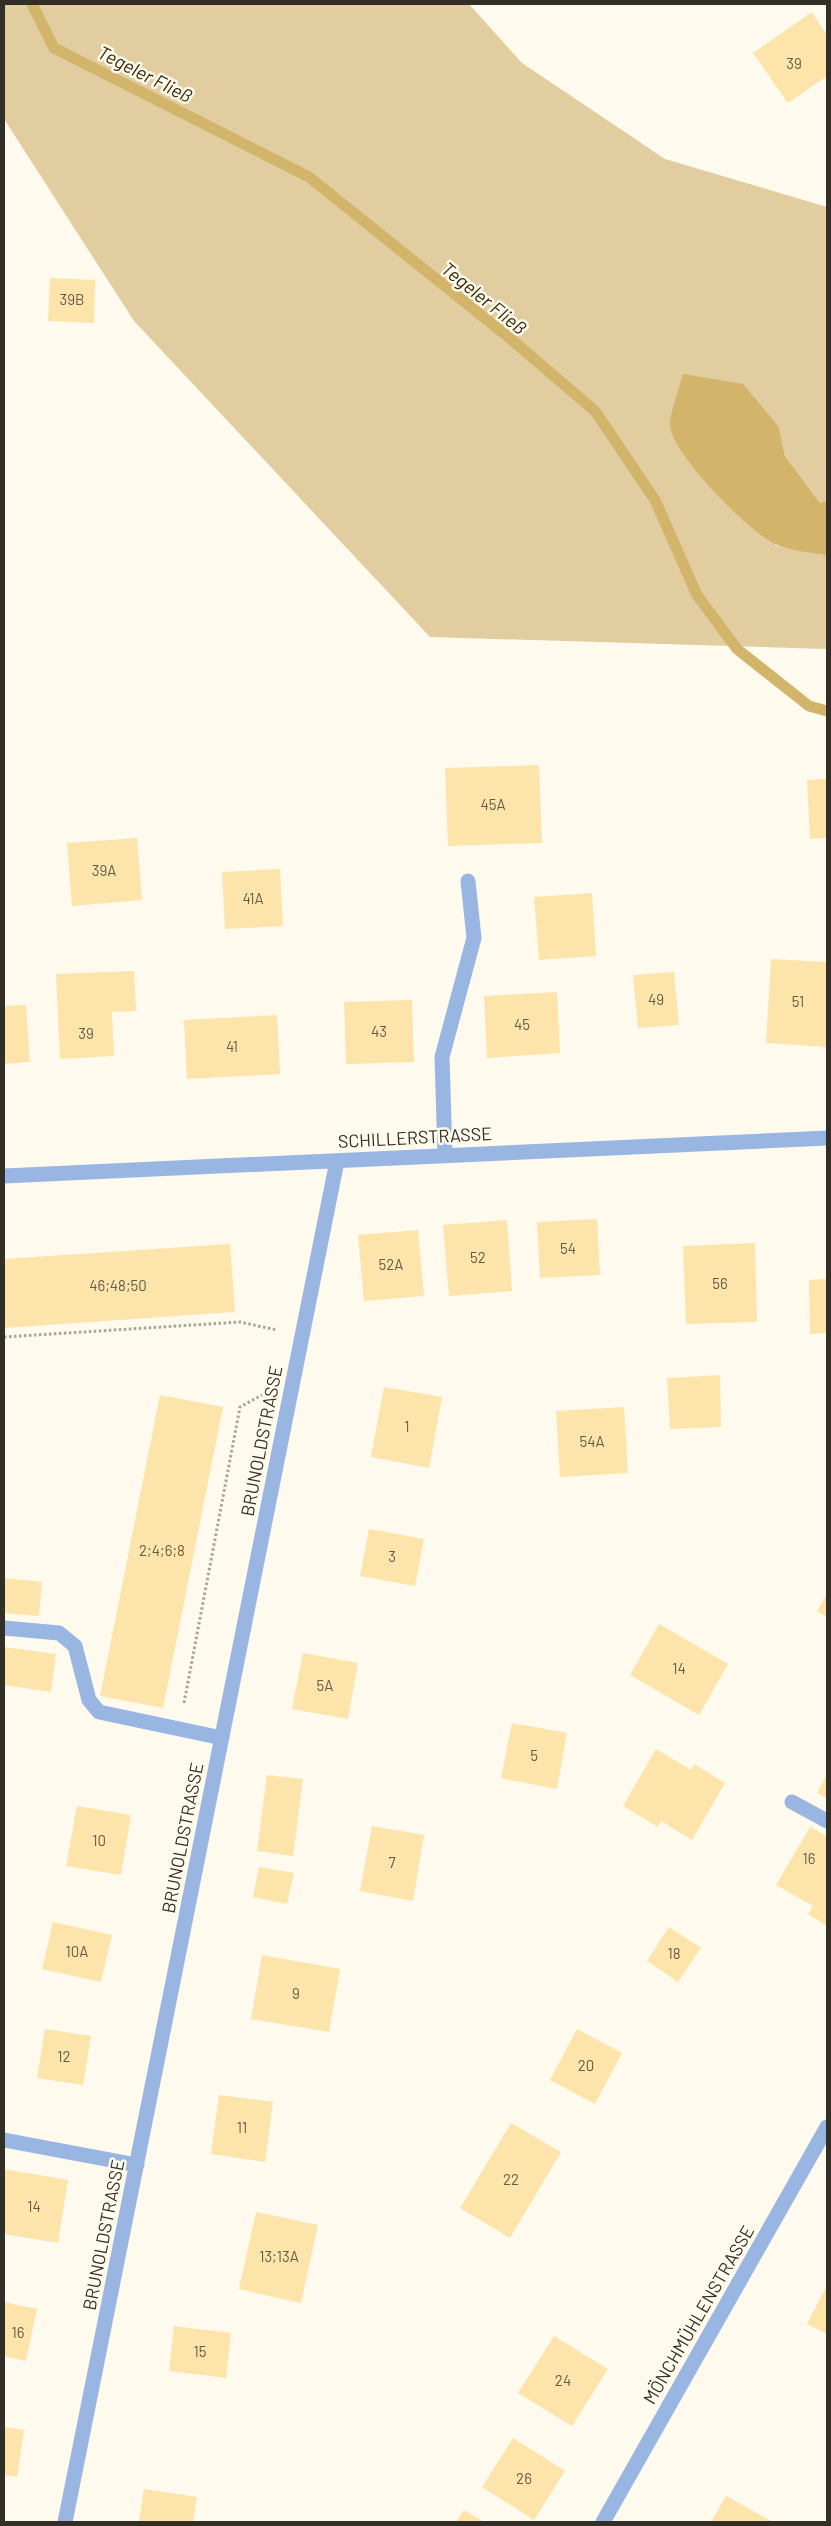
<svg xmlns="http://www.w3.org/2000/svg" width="831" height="2526" font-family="Barlow,sans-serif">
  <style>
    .green { fill: #e1cda0 }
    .water { fill: #d2b46b }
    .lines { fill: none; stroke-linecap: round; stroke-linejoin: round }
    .stream { stroke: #d2b46b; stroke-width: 11 }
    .building { fill: #fde4aa }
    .path { stroke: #a8a499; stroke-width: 3; stroke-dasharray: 2.5 2.5; stroke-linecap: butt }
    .minor { stroke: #99b6e2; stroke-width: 15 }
    .labels { text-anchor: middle; stroke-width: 5; stroke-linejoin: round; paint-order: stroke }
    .number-label { font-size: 15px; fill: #655c48 }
    .street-label { font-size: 18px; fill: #322f27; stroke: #fffaee }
    .water-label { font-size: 19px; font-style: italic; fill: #382c0a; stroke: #fffaee }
  </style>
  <rect width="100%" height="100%" fill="#fffaee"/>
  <!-- green -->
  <path class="green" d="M4,4H469L522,63L665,159L827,207V501L820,503L785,456L779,427L775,545L827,556V649L430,637L134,321L4,119Z"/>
  <!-- water -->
  <path class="water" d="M683,374L743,384L779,427L785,456L820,503L827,501V556C811,552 790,551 775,544C748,531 673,455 670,426C669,417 680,385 683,374Z"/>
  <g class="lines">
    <!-- stream -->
    <path class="stream" d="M32,4L54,48L309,177L512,340L595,411L655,500L697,595L737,649L809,706L827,711"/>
  </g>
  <!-- building -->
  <path class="building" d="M812,12L827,35V76L788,103L753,53Z
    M50,278L95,280L94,323L48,321Z
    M539,765L542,843L448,846L445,768Z
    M827,779V838L810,839L807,780Z
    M137,838L142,900L72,906L67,843Z
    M280,869L283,926L225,929L222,872Z
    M592,893L596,956L539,960L534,897Z
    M771,959L827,962V1047L766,1043Z
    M134,971L136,1011L112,1012L114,1056L60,1059L56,974Z
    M674,972L679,1025L638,1028L633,975Z
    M557,992L560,1053L487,1058L484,996Z
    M412,1000L414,1062L346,1064L344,1002Z
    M26,1005L30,1062L4,1064V1006Z
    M277,1015L280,1074L187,1079L184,1020Z
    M597,1219L600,1275L540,1278L537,1222Z
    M507,1220L512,1291L449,1296L443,1225Z
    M418,1230L424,1296L364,1301L358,1235Z
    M755,1243L757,1322L686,1324L683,1246Z
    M230,1244L235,1312L4,1328V1259Z
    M827,1279V1333L810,1334L809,1280Z
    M720,1375L721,1427L670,1429L667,1378Z
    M384,1387L442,1397L429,1468L371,1457Z
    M160,1395L223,1407L163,1708L100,1696Z
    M624,1407L628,1473L560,1477L556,1411Z
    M369,1529L424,1539L415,1586L360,1576Z
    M4,1578L42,1582L39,1616L4,1613Z
    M827,1594V1617L817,1611Z
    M659,1624L728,1664L699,1715L630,1675Z
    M4,1647L56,1654L51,1692L4,1685Z
    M303,1653L358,1663L348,1719L292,1709Z
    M512,1723L567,1733L557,1789L501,1778Z
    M656,1749L691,1770L694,1764L725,1783L692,1840L661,1821L658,1827L623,1806Z
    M827,1774V1798L817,1793Z
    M267,1775L303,1779L293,1856L257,1851Z
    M77,1806L131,1815L121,1875L66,1866Z
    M372,1826L424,1835L413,1901L360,1891Z
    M810,1827L827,1836V1926L808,1914L813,1906L776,1885Z
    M259,1867L294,1873L287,1904L253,1897Z
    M53,1922L112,1935L101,1982L42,1969Z
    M669,1927L701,1948L678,1982L647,1961Z
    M262,1955L340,1969L329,2032L251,2019Z
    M45,2029L91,2036L83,2085L37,2078Z
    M577,2029L622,2053L595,2104L550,2080Z
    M219,2095L273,2102L265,2162L211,2154Z
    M511,2123L561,2152L510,2238L460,2208Z
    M4,2169L68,2180L58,2243L4,2234Z
    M256,2212L318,2225L301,2303L239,2289Z
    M827,2285V2334L807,2324Z
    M4,2302L37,2309L26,2361L4,2356Z
    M174,2326L231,2333L226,2378L169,2371Z
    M554,2336L608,2369L572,2426L518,2393Z
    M4,2427L24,2430L17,2477L4,2475Z
    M513,2438L565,2471L534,2520L482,2487Z
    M144,2489L197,2497L193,2522H139Z
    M726,2496L773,2522H711Z
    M464,2510L484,2522H456Z"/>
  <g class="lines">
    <!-- path -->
    <path class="path" d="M4,1337L240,1322L277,1330
      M184,1703L240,1407L262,1395"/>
    <!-- minor -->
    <path class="minor" d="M445,1155L442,1057L474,938L468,881
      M4,1176L827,1138
      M4,1628L59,1633L75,1646L89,1700L99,1712L222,1738
      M792,1802L827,1821
      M4,2140L137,2165
      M65,2522L337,1161
      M603,2522L827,2127"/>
  </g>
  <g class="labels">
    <!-- number labels -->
    <g class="number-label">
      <text x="794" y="69">39</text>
      <text x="72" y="305">39B</text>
      <text x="493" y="810">45A</text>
      <text x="104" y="876">39A</text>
      <text x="253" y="904">41A</text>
      <text x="656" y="1005">49</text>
      <text x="798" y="1007">51</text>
      <text x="522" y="1030">45</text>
      <text x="379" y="1037">43</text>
      <text x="86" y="1039">39</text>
      <text x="232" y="1052">41</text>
      <text x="568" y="1254">54</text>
      <text x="478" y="1263">52</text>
      <text x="391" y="1270">52A</text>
      <text x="720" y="1289">56</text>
      <text x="118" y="1291">46;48;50</text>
      <text x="407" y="1432">1</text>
      <text x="592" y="1447">54A</text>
      <text x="162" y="1556">2;4;6;8</text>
      <text x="392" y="1562">3</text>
      <text x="679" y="1674">14</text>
      <text x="325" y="1691">5A</text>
      <text x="534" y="1761">5</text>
      <text x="99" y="1846">10</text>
      <text x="809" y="1864">16</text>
      <text x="392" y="1868">7</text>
      <text x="77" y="1957">10A</text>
      <text x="674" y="1959">18</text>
      <text x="296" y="1999">9</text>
      <text x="64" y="2062">12</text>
      <text x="586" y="2071">20</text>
      <text x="242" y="2133">11</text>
      <text x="511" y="2185">22</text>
      <text x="34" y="2212">14</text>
      <text x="279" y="2262">13;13A</text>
      <text x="18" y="2338">16</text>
      <text x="200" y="2357">15</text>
      <text x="563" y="2386">24</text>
      <text x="524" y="2484">26</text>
    </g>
    <!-- street labels -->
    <g class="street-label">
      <text transform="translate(415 1138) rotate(-3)" y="6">SCHILLERSTRASSE</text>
      <text transform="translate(262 1441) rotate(-79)" y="6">BRUNOLDSTRASSE</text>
      <text transform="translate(183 1838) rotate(-79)" y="6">BRUNOLDSTRASSE</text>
      <text transform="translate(104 2235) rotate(-79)" y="6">BRUNOLDSTRASSE</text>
      <text transform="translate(699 2315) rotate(-60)" y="6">MÖNCHMÜHLENSTRASSE</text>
    </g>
    <!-- water labels -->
    <g class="water-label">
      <text transform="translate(145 74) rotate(27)" y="7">Tegeler Fließ</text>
      <text transform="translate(484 298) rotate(39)" y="7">Tegeler Fließ</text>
    </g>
  </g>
  <!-- border -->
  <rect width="831" height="2526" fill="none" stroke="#322f27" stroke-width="10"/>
</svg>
